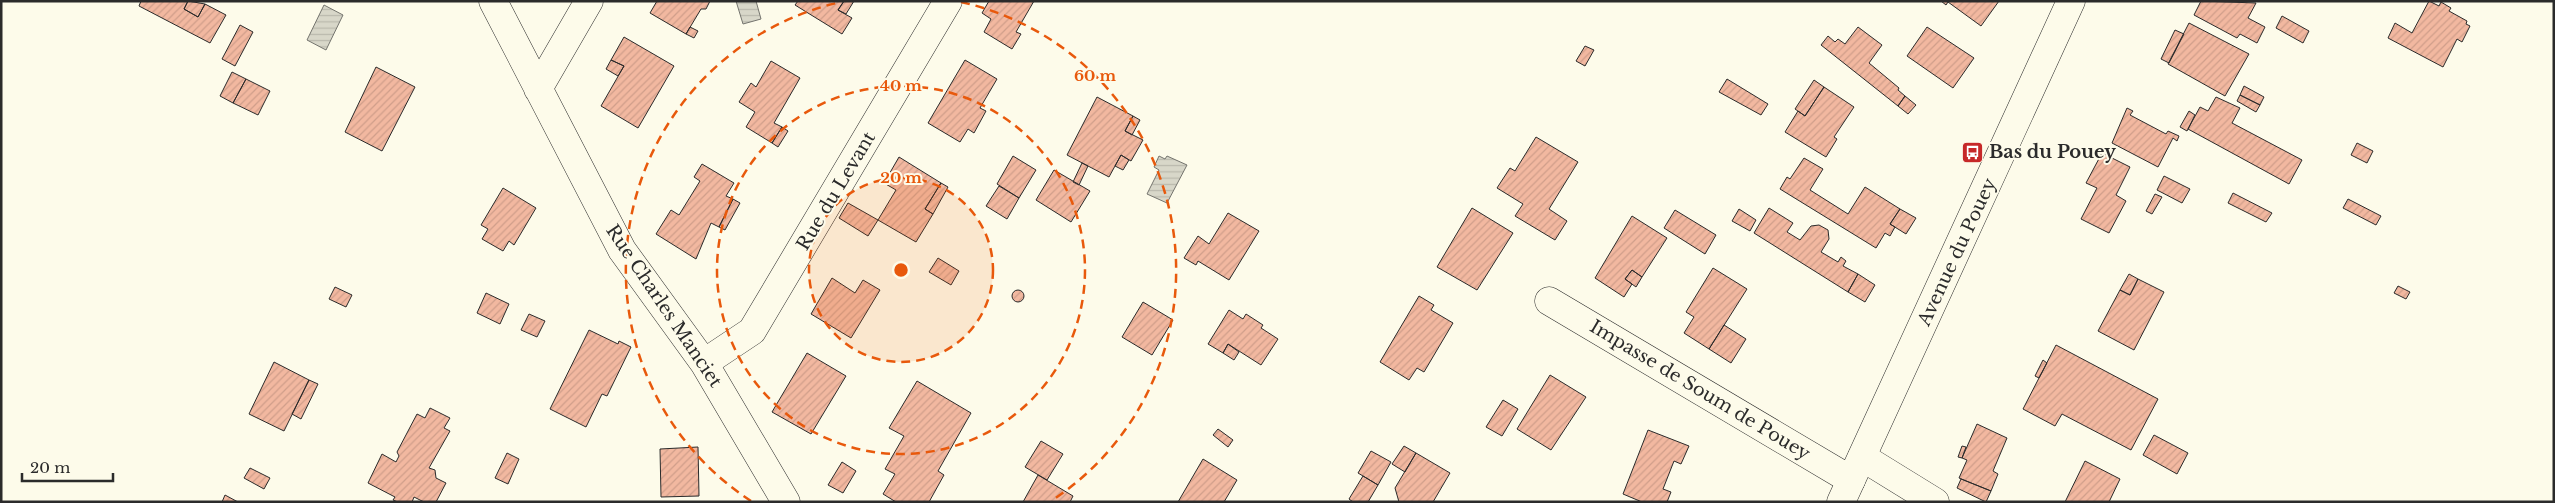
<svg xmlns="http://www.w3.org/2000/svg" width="2555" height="503" font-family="'Libre Baskerville',serif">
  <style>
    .water { fill: url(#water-rules); stroke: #74746e }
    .building { fill: url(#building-hatch); stroke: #2b2b2b }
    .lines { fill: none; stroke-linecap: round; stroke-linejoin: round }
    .minor-casing { stroke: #2b2b2b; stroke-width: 29 }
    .major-casing { stroke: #2b2b2b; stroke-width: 29 }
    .minor { stroke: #fdfbea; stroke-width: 28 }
    .major { stroke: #fdfbea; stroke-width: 28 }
    .ring { fill: none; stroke: #e8590c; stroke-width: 2.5; stroke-dasharray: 9 6 }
    .labels { text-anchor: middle; stroke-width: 4; stroke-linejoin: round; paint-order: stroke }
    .poi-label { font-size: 18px; font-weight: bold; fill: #2b2b2b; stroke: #fdfbea; text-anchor: start }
    .street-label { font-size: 18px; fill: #2b2b2b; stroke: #fdfbea }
    .centre { fill: #e8590c; stroke: #fdfbea; stroke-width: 2.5 }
    .ring-label { font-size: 15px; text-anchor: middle; font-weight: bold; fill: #e8590c; stroke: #fdfbea; stroke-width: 4; stroke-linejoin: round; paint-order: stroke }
  </style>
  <defs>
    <pattern id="water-rules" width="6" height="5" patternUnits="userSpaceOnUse" patternTransform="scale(1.25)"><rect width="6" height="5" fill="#d8d7c9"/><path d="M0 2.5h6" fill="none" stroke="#bab9ad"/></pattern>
    <pattern id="building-hatch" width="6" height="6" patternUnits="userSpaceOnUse" patternTransform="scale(1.25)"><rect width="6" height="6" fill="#f2b8a0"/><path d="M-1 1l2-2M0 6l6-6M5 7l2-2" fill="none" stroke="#d09e8a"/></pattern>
  </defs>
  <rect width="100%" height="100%" fill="#fdfbea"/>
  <!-- water -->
  <path class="water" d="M736,1H756L761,19L743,24Z
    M324,5L343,15L326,50L307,40Z
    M1159,156L1165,159L1167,156L1187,165L1167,203L1147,194L1159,170L1154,167Z"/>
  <!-- building -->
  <path class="building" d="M141,1H188L184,9L198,17L205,4L226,15L210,43L139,6Z
    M188,1L205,4L198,17L184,9Z
    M657,1H710L706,9H701L686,34L650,13Z
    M798,1H844L838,10L852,18L842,34L795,5Z
    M844,1H854L846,14L838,10Z
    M989,1H1034L1016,32L1021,34L1012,49L984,32L991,19L982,13Z
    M1941,1H1999L1981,26L1948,2L1946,5Z
    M2201,1L2256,3L2248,18L2265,27L2257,43L2240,34L2237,38L2194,15Z
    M2429,1L2439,6L2441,2L2451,8L2449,11L2467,21L2466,24L2470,26L2462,42L2457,39L2443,67L2388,38L2395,23L2412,33Z
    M2282,16L2309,31L2303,43L2276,28Z
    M2189,23L2249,54L2225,96L2168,64Z
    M240,25L253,32L235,66L222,59Z
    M690,27L698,31L694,38L686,34Z
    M1858,27L1882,45L1869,63L1899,88L1898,90L1905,96L1898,106L1821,45L1828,36L1835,42L1838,39L1845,44Z
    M1927,27L1974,58L1953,88L1907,56Z
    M2175,30L2184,34L2169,63L2161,59Z
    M624,37L674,66L638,128L601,106L624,66L611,60Z
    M1585,46L1594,50L1585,66L1576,61Z
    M611,60L624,66L618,76L606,69Z
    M965,60L997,79L980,108L986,111L974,133L968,129L960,142L928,123Z
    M771,61L800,78L774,123L782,127L772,143L746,127L755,112L739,102L751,83L756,87Z
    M376,67L415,87L382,151L345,132Z
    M232,72L246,79L233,103L220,96Z
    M246,79L270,91L258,115L233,103Z
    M1727,79L1768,104L1761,115L1719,92Z
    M1814,80L1824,87L1805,116L1795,109Z
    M2244,86L2264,97L2260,105L2240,95Z
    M1824,87L1854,107L1834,137L1837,139L1826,157L1785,132L1798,111L1805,116Z
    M2240,95L2260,105L2256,112L2237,101Z
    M1905,96L1916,105L1908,114L1898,106Z
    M1097,97L1133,116L1125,131L1143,140L1131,161L1121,155L1109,177L1067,155Z
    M2216,97L2240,108L2232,123L2302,160L2289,184L2188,129L2200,107L2208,111Z
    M2127,108L2133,111L2130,115L2166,134L2168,131L2179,136L2177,141L2173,138L2158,167L2112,143Z
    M2189,111L2195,115L2187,131L2180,127Z
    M1133,116L1140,120L1132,135L1125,131Z
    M782,127L788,131L778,147L772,143Z
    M1536,137L1578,162L1549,209L1567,221L1555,240L1515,216L1523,204L1497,188L1510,168L1515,171Z
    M2357,143L2373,151L2367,163L2351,155Z
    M2102,153L2130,167L2116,195L2126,201L2109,233L2081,219L2097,188L2086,183Z
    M1121,155L1129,160L1123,170L1115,166Z
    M1013,156L1036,170L1019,198L997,184Z
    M899,157L941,183L925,209L933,214L916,242L878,220L896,190L884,183Z
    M1804,158L1823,169L1810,190L1848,214L1865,187L1900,209L1890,224L1895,227L1890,236L1885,233L1876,248L1780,189L1787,177L1790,179Z
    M1082,163L1088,166L1079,185L1073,182Z
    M702,164L734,183L726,196L733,199L719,227L711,223L696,259L656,234L671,210L679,215L700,181L694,177Z
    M1054,170L1090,191L1071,222L1036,200Z
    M2164,176L2190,189L2182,203L2157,190Z
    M941,183L948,187L933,214L925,209Z
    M999,186L1019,198L1007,219L986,206Z
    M503,188L536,208L514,245L509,241L503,251L482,239L488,229L481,225Z
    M2233,193L2272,213L2266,222L2228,203Z
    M2155,194L2162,197L2152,214L2146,211Z
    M733,199L740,203L725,230L719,227Z
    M2348,199L2381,216L2376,225L2343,208Z
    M848,203L878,220L868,236L839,218Z
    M1472,208L1513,233L1477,290L1437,267Z
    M1769,208L1793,223L1787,232L1800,240L1811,226L1819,225L1828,230L1829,239L1821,252L1838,262L1841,257L1846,261L1843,266L1858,274L1848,292L1754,233Z
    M1739,209L1756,220L1750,231L1732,221Z
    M1900,209L1916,218L1906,234L1890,224Z
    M1675,210L1716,235L1705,254L1664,228Z
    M1228,213L1259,231L1229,280L1198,261L1196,265L1184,258L1198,236L1209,244Z
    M1632,216L1667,238L1642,277L1632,270L1625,279L1632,284L1624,297L1595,278Z
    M938,258L959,271L951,285L929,272Z
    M1713,268L1747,289L1709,349L1684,333L1694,317L1686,312Z
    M1632,270L1642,277L1636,287L1625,279Z
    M1858,274L1875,285L1865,302L1848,292Z
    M2129,274L2138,279L2130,295L2120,290Z
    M832,278L855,293L863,280L880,290L851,338L811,314Z
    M2138,279L2164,292L2134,350L2098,331L2120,290L2130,295Z
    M2398,286L2410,292L2406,299L2394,293Z
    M335,287L352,295L346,307L329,299Z
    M1012 296a6 6 0 1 1 12 0a6 6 0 1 1-12 0Z
    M486,293L509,304L500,324L477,313Z
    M1419,296L1434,305L1431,310L1453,323L1424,372L1417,368L1409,380L1380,362Z
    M1143,302L1173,320L1152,355L1122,337Z
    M1229,310L1243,319L1246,314L1263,325L1261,328L1278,339L1261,365L1228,344L1223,353L1208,344Z
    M529,314L545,321L537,337L521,330Z
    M1724,325L1746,339L1731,363L1709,349Z
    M589,330L618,344L619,341L631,347L607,396L602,394L586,427L550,409Z
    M1228,344L1239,352L1234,360L1223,353Z
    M2056,345L2158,399L2131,450L2062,414L2055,426L2023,409Z
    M807,353L846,376L811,434L772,412Z
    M2043,360L2047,363L2039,378L2035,376Z
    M274,362L309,380L284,431L249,414Z
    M1550,375L1586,397L1551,450L1517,429Z
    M309,380L318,384L301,419L292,414Z
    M917,381L971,413L938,471L944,475L929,502H896L883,494L895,474L885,469L904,436L889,428Z
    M1503,400L1518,409L1502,436L1486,427Z
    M430,408L450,418L444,428L450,431L429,468L435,470L436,478L446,483L436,502H424L414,497L412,502H398L393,500L395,497L368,483L382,454L396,462L399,456L397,452L417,414L425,418Z
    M1977,424L2007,438L1993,471L1998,474L1991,491L1959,478L1967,460L1962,458Z
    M1218,429L1233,440L1228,447L1213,435Z
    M1648,430L1689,446L1681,464L1674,461L1663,489L1671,492L1667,502H1642L1623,494Z
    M2154,435L2188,453L2177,474L2143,455Z
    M1041,441L1063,454L1047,480L1025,467Z
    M1404,446L1416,453L1405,472L1392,464Z
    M1962,446L1966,447L1962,458L1958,457Z
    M698,447L699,496L661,497L660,449Z
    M1371,451L1391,462L1378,485L1358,473Z
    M507,453L519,459L508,484L495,478Z
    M1416,453L1450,473L1433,502H1399L1395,488Z
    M1203,459L1237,480L1224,502H1178Z
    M2085,461L2120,479L2109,502H2065Z
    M842,462L856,471L843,493L828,485Z
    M250,468L270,478L264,489L244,478Z
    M1038,475L1073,496L1070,502H1023Z
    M1363,476L1378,485L1368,502H1353L1349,499Z
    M1961,479L1991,491L1986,502L1957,488Z
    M225,495L238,502H222Z"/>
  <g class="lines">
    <defs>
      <path id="minor" d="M493,1L622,250L704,363L786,502
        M538,89L589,1
        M1549,301L1851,480
        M704,363L752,331L948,1
        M1862,457L1935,502"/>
      <path id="major" d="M1841,502L2071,1"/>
    </defs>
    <!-- minor casing -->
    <use href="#minor" class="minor-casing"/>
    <!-- major casing -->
    <use href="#major" class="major-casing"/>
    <!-- minor -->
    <use href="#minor" class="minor"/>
    <!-- major -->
    <use href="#major" class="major"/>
  </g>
  <!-- distance rings -->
  <circle cx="901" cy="270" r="92" fill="#e8590c" fill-opacity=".12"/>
  <g class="ring">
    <circle cx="901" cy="270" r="92"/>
    <circle cx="901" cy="270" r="184"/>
    <path d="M751 501A275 275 0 0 1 841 2M961 2A275 275 0 0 1 1051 501"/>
  </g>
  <!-- icons -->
  <defs>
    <symbol id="bus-square" viewBox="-11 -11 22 22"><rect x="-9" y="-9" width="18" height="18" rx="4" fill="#c62828" stroke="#fdfbea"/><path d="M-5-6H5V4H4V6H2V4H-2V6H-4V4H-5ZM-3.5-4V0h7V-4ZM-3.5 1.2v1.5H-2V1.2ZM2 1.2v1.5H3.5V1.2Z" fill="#fff"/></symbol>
  </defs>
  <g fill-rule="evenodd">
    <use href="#bus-square" x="1960" y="140" width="25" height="25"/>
  </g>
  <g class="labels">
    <!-- poi labels -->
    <g class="poi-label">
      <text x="1989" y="158">Bas du Pouey</text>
    </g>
    <!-- street labels -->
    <g class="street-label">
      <text transform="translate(836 191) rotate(-59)" y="6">Rue du Levant</text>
      <text transform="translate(1957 252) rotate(-65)" y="6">Avenue du Pouey</text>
      <text transform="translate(664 306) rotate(56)" y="6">Rue Charles Manciet</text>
      <text transform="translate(1700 390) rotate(31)" y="6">Impasse de Soum de Pouey</text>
    </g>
  </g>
  <circle cx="901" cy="270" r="8" class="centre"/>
  <g class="ring-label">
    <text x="1095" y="81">60 m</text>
    <text x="901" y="91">40 m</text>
    <text x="901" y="183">20 m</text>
  </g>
  <!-- border -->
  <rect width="2555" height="503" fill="none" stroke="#2b2b2b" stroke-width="5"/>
  <!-- scale -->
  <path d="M22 473v8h91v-8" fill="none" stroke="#2b2b2b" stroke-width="2.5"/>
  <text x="30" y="473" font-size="15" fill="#2b2b2b" stroke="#fdfbea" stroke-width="4" paint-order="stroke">20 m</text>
</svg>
